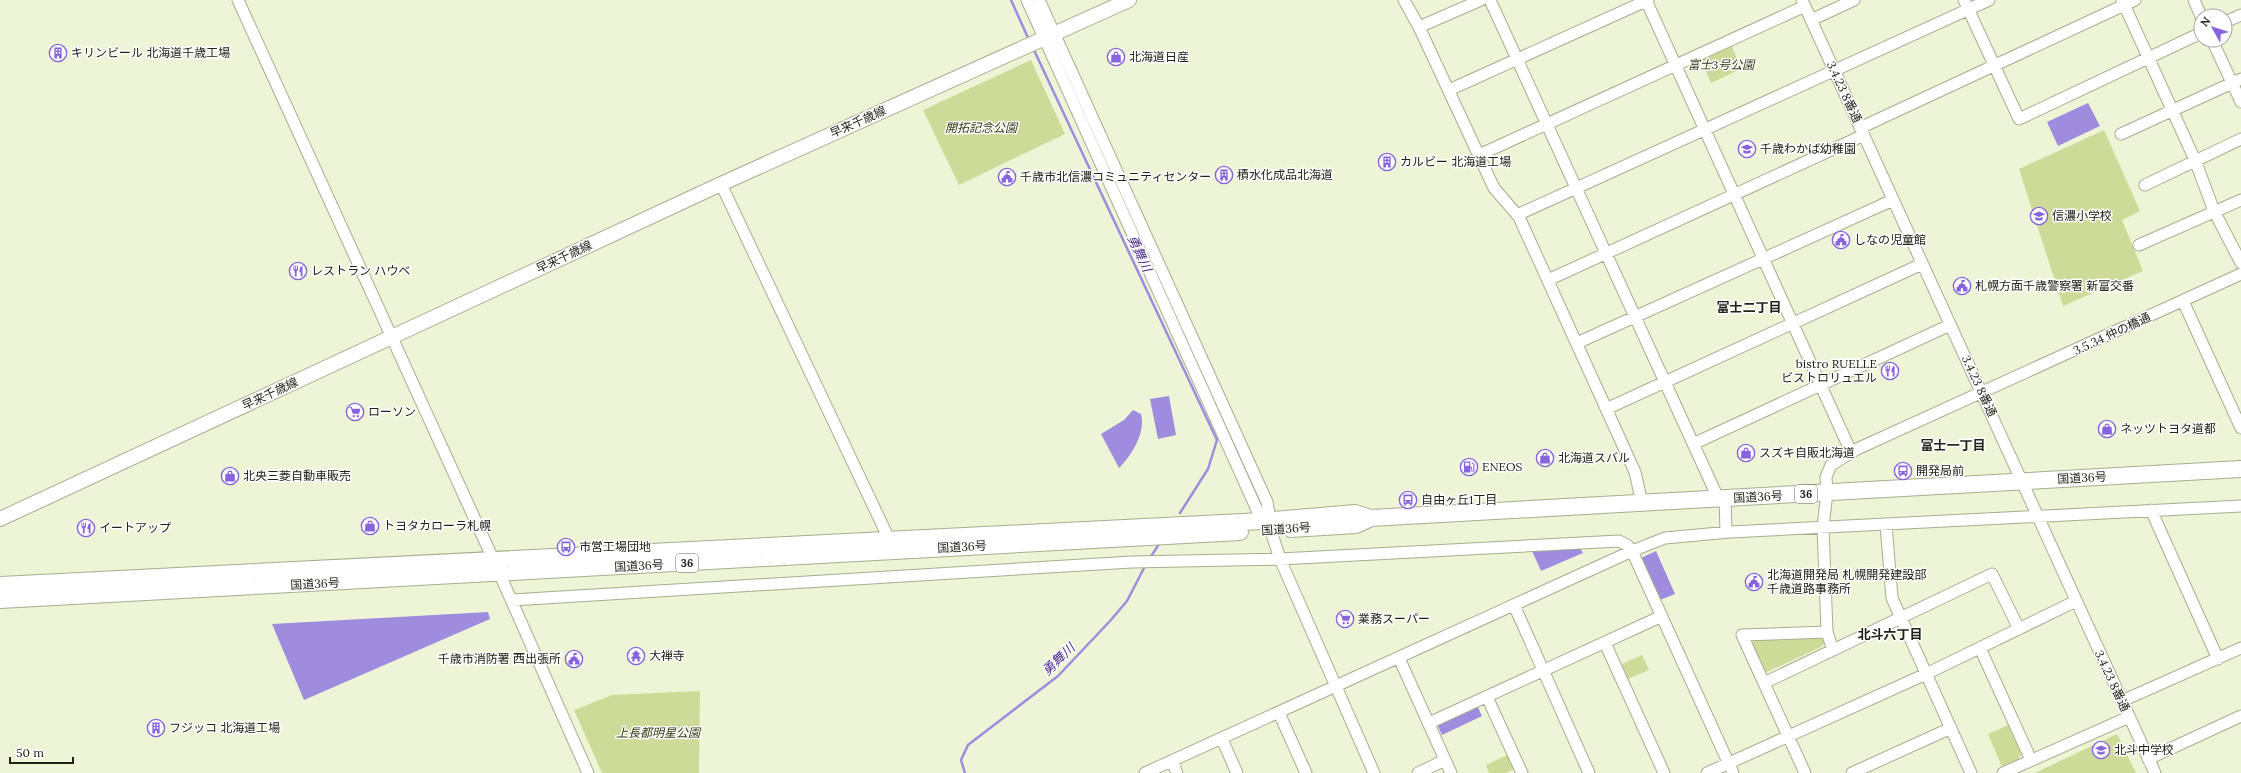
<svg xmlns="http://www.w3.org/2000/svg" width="2241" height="773" font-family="Lora,'Noto Sans JP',serif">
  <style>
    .green { fill: #cddb98 }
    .water { fill: #a08cdf }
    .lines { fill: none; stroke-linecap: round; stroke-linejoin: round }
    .stream { stroke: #a08cdf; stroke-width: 2.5 }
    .minor-casing { stroke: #a7ad90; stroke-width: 13 }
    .major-casing { stroke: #a7ad90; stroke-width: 16 }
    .highway-casing { stroke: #a7ad90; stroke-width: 18 }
    .minor { stroke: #fff; stroke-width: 11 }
    .major { stroke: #fff; stroke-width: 14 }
    .highway { stroke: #fff; stroke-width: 16 }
    .labels { text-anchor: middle; stroke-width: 3; stroke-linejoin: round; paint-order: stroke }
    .shield { fill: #fff; stroke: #64655d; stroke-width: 1 }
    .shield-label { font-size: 11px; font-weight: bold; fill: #212318 }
    .poi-label { font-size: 12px; fill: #212318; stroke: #fff; text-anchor: start }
    .park-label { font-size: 12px; font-style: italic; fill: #333911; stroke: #fff }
    .street-label { font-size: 12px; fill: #212318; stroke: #fff }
    .water-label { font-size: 13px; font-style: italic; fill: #4c2b8c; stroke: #fff }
    .neighbourhood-label { font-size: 13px; font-weight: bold; fill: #212318; stroke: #fff }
  </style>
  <rect width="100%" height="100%" fill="#eef5d6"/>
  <!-- green -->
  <path class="green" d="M1732,46L1741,69L1711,83L1701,60Z
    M1031,60L1065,134L959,185L923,110Z
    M2104,130L2140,211L2122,220L2143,271L2063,306L2019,169Z
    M1822,636L1825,643L1821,647L1765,673L1752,643L1754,640Z
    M1642,655L1649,670L1628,679L1622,664Z
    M700,691L699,773H602L574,710L612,695Z
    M2008,725L2021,754L2018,760L2002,767L1988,734Z
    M2117,734L2136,773H2035Z
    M1509,754L1516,768L1506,773H1489L1486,765Z"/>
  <!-- water -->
  <path class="water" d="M2088,103L2100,126L2058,146L2047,122Z
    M1169,396L1176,435L1158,439L1150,399Z
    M1133,410L1141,414C1146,432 1132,455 1119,468L1101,434L1124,420Z
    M1580,548L1583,553L1541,571L1532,551Z
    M1656,551L1675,594L1660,600L1641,558Z
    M488,612L490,619L304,700L272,624Z
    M1476,703L1482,716L1442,735L1436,722Z"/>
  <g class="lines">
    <!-- stream -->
    <path class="stream" d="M1011,0L1029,40
      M1033,48L1217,440L1208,469L1180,513
      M1150,558L1159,544
      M965,773L961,760L968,745L1058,676L1110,621L1127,601L1145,566"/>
    <defs>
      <path id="minor" d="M238,0L493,559L588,773
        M1027,0L1262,521L1271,531L1280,559L1374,773
        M1039,0L1267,502L1271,526
        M1404,0L1419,27L1494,188L1519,217L1635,472L1642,503
        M1490,0L1718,498
        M1646,0L1851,452
        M1802,0L2155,773
        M1964,0L2019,119L2201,33
        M2122,0L2195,160L2214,211L2241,263
        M2194,0L2201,16
        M1811,20L1854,0
        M2225,22L2241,15
        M1419,27L1481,0
        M2212,40L2241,102
        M1449,90L1648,0
        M1860,128L2135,0
        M2121,134L2241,79
        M1479,155L1805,6
        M721,184L889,539L888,545
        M2145,185L2241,139
        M1517,215L1989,0
        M2139,245L2241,200
        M1548,280L1864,135
        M2183,301L2241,428
        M1577,343L1893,200
        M1606,409L1922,264
        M1693,444L1950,325
        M1725,498L1726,532
        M2151,510L2218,659
        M1886,524L1892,598L1971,773
        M512,600L1132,562L1280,559L1619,541L1627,545L1632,551L1733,773
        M1514,605L1589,773
        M1605,643L1664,773
        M1980,648L2031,760
        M1833,650L1827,632L1823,527L1827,492L1826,477L1831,465L1857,449L2241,274
        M1399,658L1451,773
        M1764,683L1992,574L2019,629
        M1487,697L1522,773
        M2122,701L2241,648
        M1279,713L1306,773
        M1429,723L1662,616
        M1222,739L1237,773
        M2148,759L2241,716
        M1172,761L1177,773
        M1145,773L1632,551L1665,538L1730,532L2241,506
        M1418,773L1445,760
        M1707,773L1926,674L2076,601
        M1805,773L1742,635L1827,632
        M1852,773L1951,728
        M2003,773L2129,717"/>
      <path id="major" d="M0,519L721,184L1129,0"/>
      <path id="highway" d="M1291,529L1356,525L1371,518
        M0,585L1262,521L1355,513L1371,518L2241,469
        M0,600L1240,532"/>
    </defs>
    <!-- minor casing -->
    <use href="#minor" class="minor-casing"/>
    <!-- major casing -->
    <use href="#major" class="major-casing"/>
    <!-- highway casing -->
    <use href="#highway" class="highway-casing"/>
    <!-- minor -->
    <use href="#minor" class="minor"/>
    <!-- major -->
    <use href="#major" class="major"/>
    <!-- highway -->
    <use href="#highway" class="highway"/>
  </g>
  <!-- icons -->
  <defs>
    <symbol id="building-ring" viewBox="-11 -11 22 22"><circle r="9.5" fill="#fff" stroke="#8863de" stroke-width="1.5"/><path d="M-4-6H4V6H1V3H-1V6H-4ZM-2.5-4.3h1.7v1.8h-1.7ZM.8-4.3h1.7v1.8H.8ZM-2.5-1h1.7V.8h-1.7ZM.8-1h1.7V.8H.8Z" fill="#8863de"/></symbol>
    <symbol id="shop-ring" viewBox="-11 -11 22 22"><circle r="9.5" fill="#fff" stroke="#8863de" stroke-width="1.5"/><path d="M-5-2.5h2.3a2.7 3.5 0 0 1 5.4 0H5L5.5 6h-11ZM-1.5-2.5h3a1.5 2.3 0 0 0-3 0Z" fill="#8863de"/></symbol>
    <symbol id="school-ring" viewBox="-11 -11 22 22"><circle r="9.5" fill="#fff" stroke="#8863de" stroke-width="1.5"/><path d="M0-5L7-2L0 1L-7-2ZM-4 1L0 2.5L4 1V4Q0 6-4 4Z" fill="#8863de"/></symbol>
    <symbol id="civic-ring" viewBox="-11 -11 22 22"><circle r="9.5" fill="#fff" stroke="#8863de" stroke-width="1.5"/><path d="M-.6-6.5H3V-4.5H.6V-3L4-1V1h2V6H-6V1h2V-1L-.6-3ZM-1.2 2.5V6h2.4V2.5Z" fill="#8863de"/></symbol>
    <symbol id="restaurant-ring" viewBox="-11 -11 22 22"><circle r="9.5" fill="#fff" stroke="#8863de" stroke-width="1.5"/><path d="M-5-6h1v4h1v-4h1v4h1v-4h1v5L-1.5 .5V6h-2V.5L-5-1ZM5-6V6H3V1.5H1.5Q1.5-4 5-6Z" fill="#8863de"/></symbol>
    <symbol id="supermarket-ring" viewBox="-11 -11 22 22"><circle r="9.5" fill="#fff" stroke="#8863de" stroke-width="1.5"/><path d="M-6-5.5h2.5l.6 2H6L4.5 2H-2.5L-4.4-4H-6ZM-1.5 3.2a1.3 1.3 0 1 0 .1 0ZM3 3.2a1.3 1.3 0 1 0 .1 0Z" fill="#8863de"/></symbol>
    <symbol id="fuel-ring" viewBox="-11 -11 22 22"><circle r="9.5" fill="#fff" stroke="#8863de" stroke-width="1.5"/><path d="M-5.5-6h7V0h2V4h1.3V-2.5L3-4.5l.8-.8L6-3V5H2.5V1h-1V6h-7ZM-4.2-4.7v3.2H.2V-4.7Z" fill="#8863de"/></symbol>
    <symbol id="bus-ring" viewBox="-11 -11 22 22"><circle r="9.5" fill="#fff" stroke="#8863de" stroke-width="1.5"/><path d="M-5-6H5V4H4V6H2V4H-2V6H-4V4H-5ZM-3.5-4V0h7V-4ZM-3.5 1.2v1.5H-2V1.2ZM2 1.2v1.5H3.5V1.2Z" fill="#8863de"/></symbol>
    <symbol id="temple-ring" viewBox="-11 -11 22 22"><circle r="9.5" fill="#fff" stroke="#8863de" stroke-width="1.5"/><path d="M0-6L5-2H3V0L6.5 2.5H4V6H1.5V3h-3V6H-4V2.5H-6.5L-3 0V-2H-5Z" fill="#8863de"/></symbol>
  </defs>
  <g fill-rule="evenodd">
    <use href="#building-ring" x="48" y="43" width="20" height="20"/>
    <use href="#shop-ring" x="1106" y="47" width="20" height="20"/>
    <use href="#school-ring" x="1737" y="139" width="20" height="20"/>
    <use href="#building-ring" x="1377" y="152" width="20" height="20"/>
    <use href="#building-ring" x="1214" y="165" width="20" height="20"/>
    <use href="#civic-ring" x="997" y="167" width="20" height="20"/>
    <use href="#school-ring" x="2029" y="206" width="20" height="20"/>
    <use href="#civic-ring" x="1831" y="230" width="20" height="20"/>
    <use href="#restaurant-ring" x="288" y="261" width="20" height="20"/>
    <use href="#civic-ring" x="1952" y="276" width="20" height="20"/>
    <use href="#restaurant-ring" x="1880" y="361" width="20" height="20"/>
    <use href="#supermarket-ring" x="345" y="402" width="20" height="20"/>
    <use href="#shop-ring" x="2097" y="419" width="20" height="20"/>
    <use href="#shop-ring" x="1736" y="443" width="20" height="20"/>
    <use href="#shop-ring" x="1535" y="448" width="20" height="20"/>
    <use href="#fuel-ring" x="1459" y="457" width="20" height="20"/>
    <use href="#bus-ring" x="1893" y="461" width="20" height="20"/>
    <use href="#shop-ring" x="220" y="466" width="20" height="20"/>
    <use href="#bus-ring" x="1398" y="490" width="20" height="20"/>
    <use href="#shop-ring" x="360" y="516" width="20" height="20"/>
    <use href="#restaurant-ring" x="76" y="518" width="20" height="20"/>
    <use href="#bus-ring" x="556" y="537" width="20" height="20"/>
    <use href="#civic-ring" x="1744" y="572" width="20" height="20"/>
    <use href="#supermarket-ring" x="1335" y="609" width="20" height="20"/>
    <use href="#temple-ring" x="626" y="646" width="20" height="20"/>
    <use href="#civic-ring" x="564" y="649" width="20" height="20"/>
    <use href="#building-ring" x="146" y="718" width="20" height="20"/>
    <use href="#school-ring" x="2091" y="740" width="20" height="20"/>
  </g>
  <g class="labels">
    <!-- shield labels -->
    <g class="shield">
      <rect x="1795" y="485" width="22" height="18" rx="3"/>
      <rect x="676" y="554" width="22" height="18" rx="3"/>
    </g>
    <g class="shield-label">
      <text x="1806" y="498">36</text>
      <text x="687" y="567">36</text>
    </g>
    <!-- poi labels -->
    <g class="poi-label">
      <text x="71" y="57">キリンビール 北海道千歳工場</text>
      <text x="1129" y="61">北海道日産</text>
      <text x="1760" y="153">千歳わかば幼稚園</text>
      <text x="1400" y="166">カルビー 北海道工場</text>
      <text x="1237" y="179">積水化成品北海道</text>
      <text x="1020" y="181">千歳市北信濃コミュニティセンター</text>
      <text x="2052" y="220">信濃小学校</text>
      <text x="1854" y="244">しなの児童館</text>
      <text x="311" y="275">レストラン ハウベ</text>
      <text x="1975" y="290">札幌方面千歳警察署 新富交番</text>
      <text x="1877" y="368" text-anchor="end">bistro RUELLE<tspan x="1877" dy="14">ビストロリュエル</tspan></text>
      <text x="368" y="416">ローソン</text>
      <text x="2120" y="433">ネッツトヨタ道都</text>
      <text x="1759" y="457">スズキ自販北海道</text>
      <text x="1558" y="462">北海道スバル</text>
      <text x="1482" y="471">ENEOS</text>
      <text x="1916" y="475">開発局前</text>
      <text x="243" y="480">北央三菱自動車販売</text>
      <text x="1421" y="504">自由ヶ丘1丁目</text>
      <text x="383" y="530">トヨタカローラ札幌</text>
      <text x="99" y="532">イートアップ</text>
      <text x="579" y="551">市営工場団地</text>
      <text x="1767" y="579">北海道開発局 札幌開発建設部<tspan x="1767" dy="14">千歳道路事務所</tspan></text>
      <text x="1358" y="623">業務スーパー</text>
      <text x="649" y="660">大禅寺</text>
      <text x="561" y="663" text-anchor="end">千歳市消防署 西出張所</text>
      <text x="169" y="732">フジッコ 北海道工場</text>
      <text x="2114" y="754">北斗中学校</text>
    </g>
    <!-- park labels -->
    <g class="park-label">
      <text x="1721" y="69">富士3号公園</text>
      <text x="981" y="132">開拓記念公園</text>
      <text x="658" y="737">上長都明星公園</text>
    </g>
    <!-- street labels -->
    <g class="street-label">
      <text transform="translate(1844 92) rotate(65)" y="4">3.4.23 8番通</text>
      <text transform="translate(858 122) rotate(-24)" y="4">早来千歳線</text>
      <text transform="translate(564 257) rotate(-25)" y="4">早来千歳線</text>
      <text transform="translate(2112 334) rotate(-25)" y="4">3.5.34 仲の橋通</text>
      <text transform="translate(1979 386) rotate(65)" y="4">3.4.23 8番通</text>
      <text transform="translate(270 394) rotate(-25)" y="4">早来千歳線</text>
      <text transform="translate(2082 478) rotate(-3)" y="4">国道36号</text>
      <text transform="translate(1758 497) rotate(-3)" y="4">国道36号</text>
      <text transform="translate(1286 529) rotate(-4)" y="4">国道36号</text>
      <text transform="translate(962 547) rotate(-3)" y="4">国道36号</text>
      <text transform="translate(639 566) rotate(-3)" y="4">国道36号</text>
      <text transform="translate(315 584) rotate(-3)" y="4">国道36号</text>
      <text transform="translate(2112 681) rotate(65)" y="4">3.4.23 8番通</text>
    </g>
    <!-- water labels -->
    <g class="water-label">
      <text transform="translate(1140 253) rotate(65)" y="5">勇舞川</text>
      <text transform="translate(1058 659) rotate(-44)" y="5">勇舞川</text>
    </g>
    <!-- neighbourhood labels -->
    <g class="neighbourhood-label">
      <text x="1749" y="312">富士二丁目</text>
      <text x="1953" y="450">富士一丁目</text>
      <text x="1890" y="639">北斗六丁目</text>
    </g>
  </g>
  <!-- north arrow -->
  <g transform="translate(2213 28) rotate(309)"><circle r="19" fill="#ffffff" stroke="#a6a7a3"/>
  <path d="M0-3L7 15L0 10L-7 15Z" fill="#8863de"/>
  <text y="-6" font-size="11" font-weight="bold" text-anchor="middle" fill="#212318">N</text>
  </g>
  <!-- scale -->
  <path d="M10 757v6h63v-6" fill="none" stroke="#212318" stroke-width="2"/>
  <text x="16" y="757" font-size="12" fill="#212318" stroke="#ffffff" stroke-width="3" paint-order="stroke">50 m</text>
</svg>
